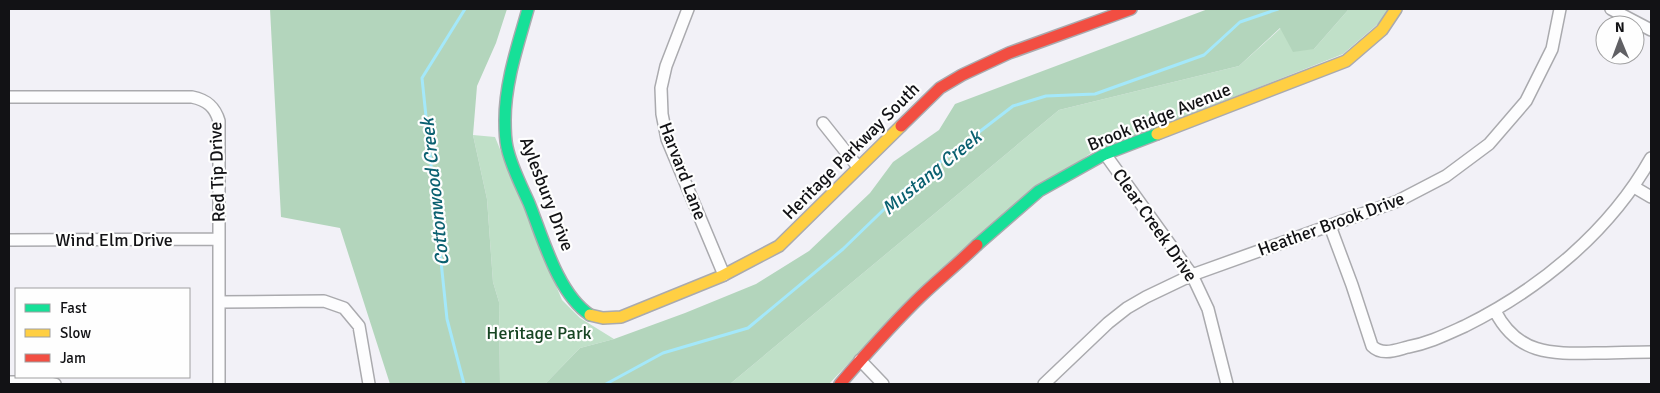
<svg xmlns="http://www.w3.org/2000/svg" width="1660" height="393" font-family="Signika,sans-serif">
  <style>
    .green { fill: #c0e0c8 }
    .forest { fill: #b3d5bc }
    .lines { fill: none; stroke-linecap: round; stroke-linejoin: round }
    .stream { stroke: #a4e8fa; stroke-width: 3 }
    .street-casing { stroke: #aaaaae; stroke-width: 14 }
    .fast-casing { stroke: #aaaaae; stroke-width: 14 }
    .slow-casing { stroke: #aaaaae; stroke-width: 14 }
    .jam-casing { stroke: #aaaaae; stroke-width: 14 }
    .street { stroke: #fdfdfe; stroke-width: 11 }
    .fast { stroke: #16e098; stroke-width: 11 }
    .slow { stroke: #ffcf43; stroke-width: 11 }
    .jam { stroke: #f24e42; stroke-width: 11 }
    .labels { text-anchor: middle; stroke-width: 4.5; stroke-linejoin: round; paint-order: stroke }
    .street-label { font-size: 18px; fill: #121215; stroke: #fefefe }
    .park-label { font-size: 18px; fill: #174523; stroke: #fefefe }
    .water-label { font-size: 19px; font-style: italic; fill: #0a6070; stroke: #fefefe }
  </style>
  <rect width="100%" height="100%" fill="#f2f1f7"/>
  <!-- green -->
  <path class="green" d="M1349,9H1389L1379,23L1343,54L1091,153L984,230L885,325L829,384H730L1059,110L1239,66L1281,28L1314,49Z
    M473,135L495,137L562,300L580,318L614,339L580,348L545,384H500L499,302L493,282L487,199Z"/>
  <!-- forest -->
  <path class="forest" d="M270,9H507L496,43L477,86L473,135L487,199L493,282L499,302L500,384H390L340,228L281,217Z
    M1208,9H1349L1314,49L1293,52L1280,28L1239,66L1059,110L730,384H545L580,348L614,339L685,313L756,284L809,251L870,193L893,162L939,130L955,104Z"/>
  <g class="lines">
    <!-- stream -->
    <path class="stream" d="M464,384L447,319L422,78L465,9
      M606,384L663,353L748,328L843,249L905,189L1013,106L1046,96L1095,94L1204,55L1240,22L1278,9"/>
    <defs>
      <path id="street" d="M688,9L666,66L661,88L662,114L667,139L724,275
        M1611,9L1651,30
        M9,97H192C207,100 215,107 219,121V384
        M823,123L858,167
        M1105,154L1192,275L1208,309L1227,384
        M1634,187L1651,197
        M1330,226L1352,285L1372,346C1382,356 1396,350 1408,347C1429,343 1445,335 1465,326C1540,289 1610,231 1651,158
        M9,240L219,239
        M219,302L324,301L344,308L359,326L369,384
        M1495,311C1517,354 1550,354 1594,353C1613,353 1632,352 1651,352
        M860,360L883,384
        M9,382H46L55,384
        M1044,384L1108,323L1127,308L1146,297L1192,275L1398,201L1446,176L1489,144L1526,101L1552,49L1560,9"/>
      <path id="fast" d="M528,9C518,45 505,82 505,120C505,129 505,138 507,147C511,166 521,185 529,203C543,238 558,294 590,315
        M977,245L1039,191L1105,154L1157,134"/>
      <path id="slow" d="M1157,134L1346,61L1382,30L1396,9
        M590,315L603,318L621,317L722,276L779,246L901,126"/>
      <path id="jam" d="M901,126L940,88L962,75L1009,53L1131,9
        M840,384C864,356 889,328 915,302C935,282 957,265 977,245"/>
    </defs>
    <!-- street casing -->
    <use href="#street" class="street-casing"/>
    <!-- fast casing -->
    <use href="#fast" class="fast-casing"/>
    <!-- slow casing -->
    <use href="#slow" class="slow-casing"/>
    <!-- jam casing -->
    <use href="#jam" class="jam-casing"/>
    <!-- street -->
    <use href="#street" class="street"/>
    <!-- fast -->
    <use href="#fast" class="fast"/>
    <!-- slow -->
    <use href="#slow" class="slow"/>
    <!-- jam -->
    <use href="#jam" class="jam"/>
  </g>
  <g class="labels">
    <!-- street labels -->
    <g class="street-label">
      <text transform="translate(1159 117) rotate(-22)" y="6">Brook Ridge Avenue</text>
      <text transform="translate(851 151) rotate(-45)" y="6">Heritage Parkway South</text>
      <text transform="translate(683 171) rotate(69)" y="6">Harvard Lane</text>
      <text transform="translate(217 172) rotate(-92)" y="6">Red Tip Drive</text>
      <text transform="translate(547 194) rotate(69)" y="6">Aylesbury Drive</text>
      <text transform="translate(1331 224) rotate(-20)" y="6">Heather Brook Drive</text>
      <text transform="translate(1155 225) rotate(55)" y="6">Clear Creek Drive</text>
      <text x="114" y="246">Wind Elm Drive</text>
    </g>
    <!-- park labels -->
    <g class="park-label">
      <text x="539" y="339">Heritage Park</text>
    </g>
    <!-- water labels -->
    <g class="water-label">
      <text transform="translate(931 172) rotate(-39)" y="7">Mustang Creek</text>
      <text transform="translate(434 192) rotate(-96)" y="7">Cottonwood Creek</text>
    </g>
  </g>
  <!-- border -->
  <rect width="1660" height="393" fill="none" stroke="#121215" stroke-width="20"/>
  <!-- legend -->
  <rect x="15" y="288" width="175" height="90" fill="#fefefe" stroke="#a0a0a1"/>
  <rect x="25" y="304" width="25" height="8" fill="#16e098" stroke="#a0a0a1"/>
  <text x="60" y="313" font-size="15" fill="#121215">Fast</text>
  <rect x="25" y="329" width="25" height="8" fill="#ffcf43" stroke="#a0a0a1"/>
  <text x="60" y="338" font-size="15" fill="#121215">Slow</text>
  <rect x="25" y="354" width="25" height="8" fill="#f24e42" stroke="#a0a0a1"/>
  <text x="60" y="363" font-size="15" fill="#121215">Jam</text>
  <!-- north arrow -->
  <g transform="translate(1620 40) rotate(359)"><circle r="24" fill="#fefefe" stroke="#a0a0a1"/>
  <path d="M0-4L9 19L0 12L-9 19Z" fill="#606064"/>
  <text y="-8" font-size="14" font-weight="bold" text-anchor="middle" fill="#121215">N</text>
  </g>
</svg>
